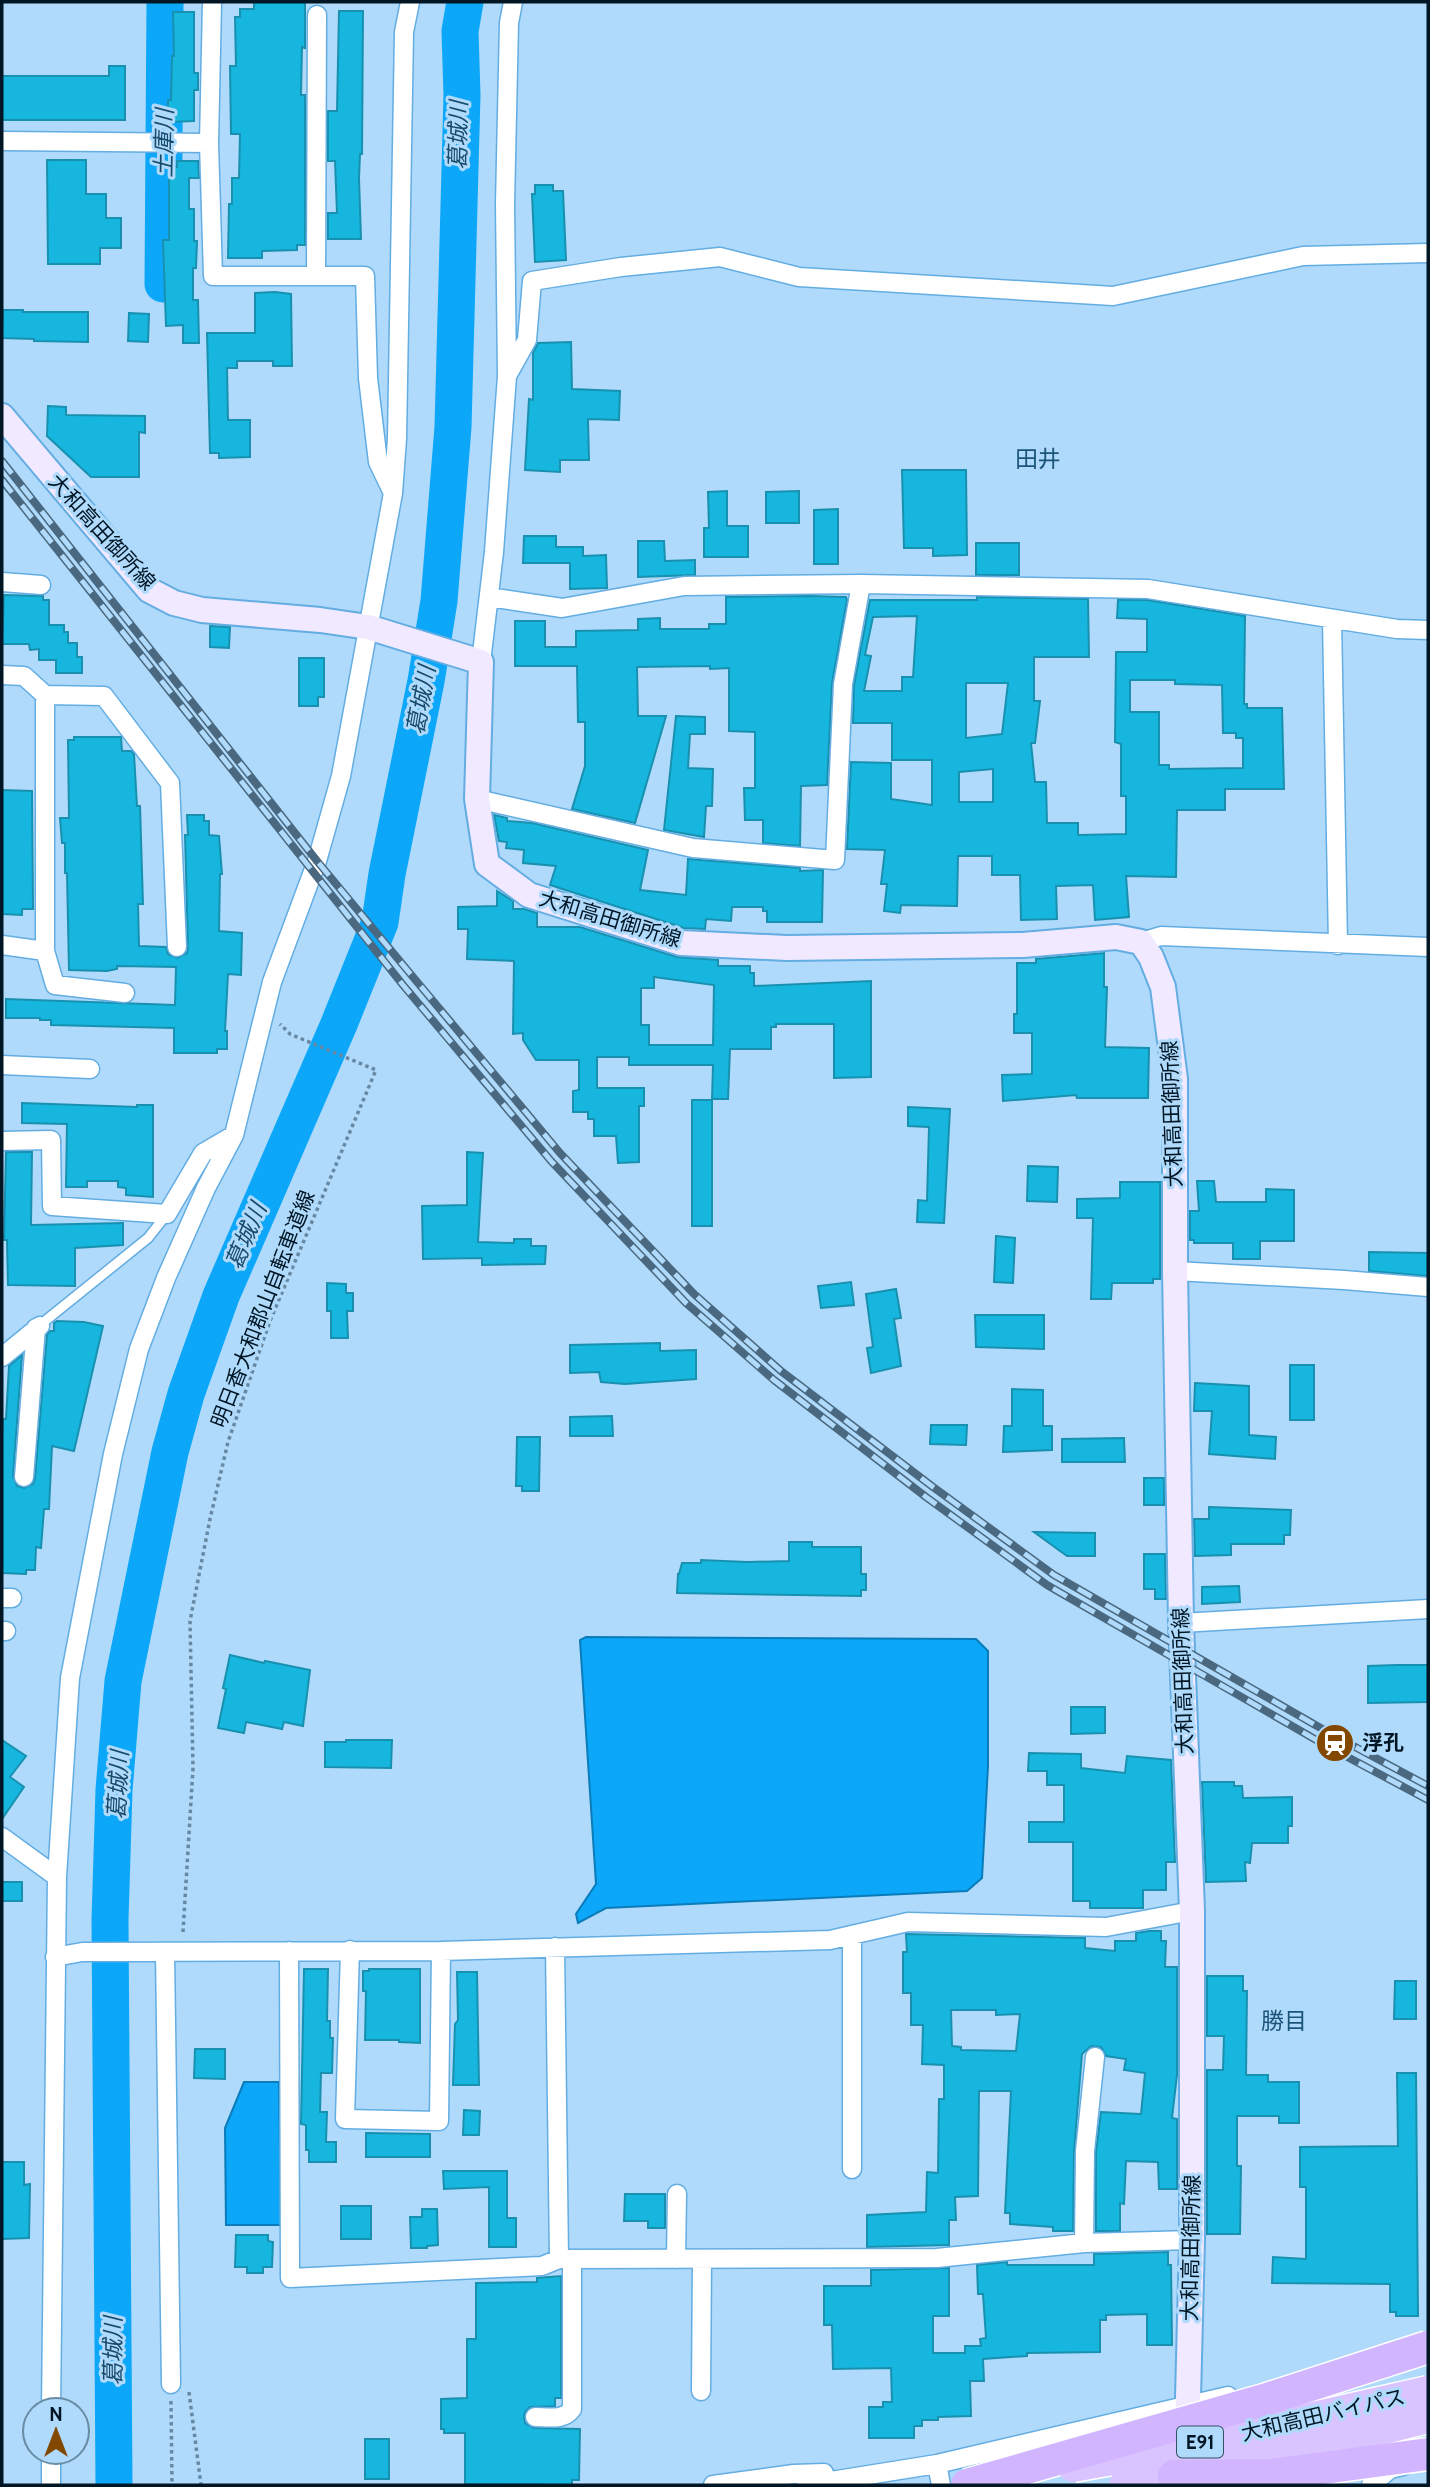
<svg xmlns="http://www.w3.org/2000/svg" width="1430" height="2487" font-family="Cabin,'Noto Sans JP',sans-serif">
  <style>
    .water { fill: #0ca7f8; stroke: #097cb9; stroke-width: 2 }
    .lines { fill: none; stroke-linecap: round; stroke-linejoin: round }
    .river { stroke: #0ca7f8; stroke-width: 37 }
    .building { fill: #17b6de; stroke: #1891b0; stroke-width: 2; fill-rule: evenodd }
    .service-casing { stroke: #63ade2; stroke-width: 12 }
    .minor-casing { stroke: #63ade2; stroke-width: 21 }
    .secondary-casing { stroke: #63ade2; stroke-width: 28 }
    .path { stroke: #6788a2; stroke-width: 3.5; stroke-dasharray: 3.5 3.5; stroke-linecap: butt }
    .service { stroke: #fff; stroke-width: 9 }
    .minor { stroke: #fff; stroke-width: 18 }
    .secondary { stroke: #f1e9ff; stroke-width: 24 }
    .rail-casing { stroke: #4a687f; stroke-width: 8 }
    .rail { stroke: #afdafb; stroke-width: 5; stroke-dasharray: 16; stroke-linecap: butt }
    .trunk-bridge-casing { stroke: #fff; stroke-width: 33; stroke-linecap: butt }
    .motorway-bridge-casing { stroke: #fff; stroke-width: 35; stroke-linecap: butt }
    .trunk-bridge { stroke: #dac4ff; stroke-width: 30 }
    .motorway-bridge { stroke: #d1b6ff; stroke-width: 32 }
    .labels { text-anchor: middle; stroke-width: 6; stroke-linejoin: round; paint-order: stroke }
    .shield { fill: #afdafb; stroke: #355165; stroke-width: 2 }
    .shield-label { font-size: 19px; font-weight: bold; fill: #011625 }
    .street-label { font-size: 21px; fill: #011625; stroke: #afdafb }
    .poi-label { font-size: 21px; font-weight: bold; fill: #011625; stroke: #afdafb; text-anchor: start }
    .water-label { font-size: 23px; font-style: italic; fill: #184a6b; stroke: #afdafb }
    .neighbourhood-label { font-size: 23px; fill: #1a5479; stroke: #afdafb }
  </style>
  <rect width="100%" height="100%" fill="#afdafb"/>
  <!-- water -->
  <path class="water" d="M586,1637L976,1639L988,1651V1766L982,1878L967,1891L606,1908L578,1923L576,1914L596,1884L580,1640Z
    M244,2082H279L281,2225H226L225,2128Z"/>
  <g class="lines">
    <!-- river -->
    <path class="river" d="M163,284L165,2
      M114,2485L110,1920L114,1790L123,1681L170,1452L186,1394L221,1296L339,1024L380,922L387,874L426,681L439,601L453,427L462,95L460,31L465,2"/>
  </g>
  <!-- building -->
  <path class="building" d="M254,2H305V48L302,47L301,95H305V245H297V250L262,251V258H228L229,204H232V178H239L240,134H231L230,66H236L235,17H240V9H254Z
    M339,11H363L362,154H360L359,178L361,239H328V213H337L335,161H328V111H337Z
    M173,12H194V73H198V90H194V121L168,122V100H171L172,56H174Z
    M109,66H125V120H2V76H109Z
    M47,160H86V194H106V218H121V248H100V264H48Z
    M177,161H198L199,178H189V209H194V241H197L196,268H193V300H198L199,343H183V325L166,326L163,240H169V167H177Z
    M535,185H553V191H563L566,260L535,262L532,194H535Z
    M275,292L291,294L292,366H273V361H237V368H227L228,420H250V457L219,458V453H210L207,333H255V293Z
    M3,310H23V312H88V342L34,341V339L2,338Z
    M129,313L149,314L148,342L128,341Z
    M571,342L572,389L620,391L619,420L588,419L589,460H560V472L525,470L529,399L533,400V353L538,343Z
    M48,406L66,407V415L145,416V433L139,432V477H91L47,436Z
    M902,470H966L967,555L933,556V548H904Z
    M727,491V526H748V557H704V528H709L708,492Z
    M799,491V523H766V492Z
    M838,509V564H814V510Z
    M524,536H556V547H583V556L606,555L607,588L570,589V563H523Z
    M638,541H664L665,561L695,560V575L638,577Z
    M976,543H1019V575H976Z
    M4,595L43,596V600H49V625H64V632H68V643H77V657H82V673H56V660H39V649L30,650L29,644H2Z
    M810,596L846,597L847,600L832,683L827,785L801,786L800,846L763,843V820H745L744,788H755V732L729,731V668L710,669V666L637,667L638,716H666L635,823L572,809L585,766V722H578L577,666H515V621H545V647H576V631L638,630V619L660,618V629H709V624H726V597Z
    M977,597L1088,599L1089,657H1034V701H1040L1035,743H1031L1035,782H1046L1047,823H1078V835L1126,834V796H1121V744L1115,742L1116,652H1147V619L1117,618L1118,600H1147L1245,616L1244,704H1247V708H1282L1284,789H1225V810H1177L1176,877L1126,876L1129,917L1095,920L1093,885L1056,886L1057,919L1021,920L1020,875H992V856H958L957,906L901,905L900,913L884,911L887,884H881L885,850L847,849L851,762L891,763V799L932,805V760H892V723H853L854,685L870,600H977ZM917,616L913,677H902V691H864L871,656L865,655L873,617ZM1130,680H1175V684L1222,685L1223,733H1236V738H1243V768L1169,769V765H1159V712H1130ZM966,683H1008L1002,734L966,738ZM993,769V802H959V772Z
    M210,626L230,627L229,648L210,647Z
    M299,658H324V697H318V706H299Z
    M676,716L705,717V734H690L688,768L713,769L712,806H706L704,837L664,830Z
    M74,737H121L122,751H131L134,754L137,806H140L143,904H138L139,946L166,947L168,954L177,958L187,953L188,947L185,835H188L187,815H204V821H209V835L219,836L222,874H220L219,931L242,933L241,975L228,974L225,1031H227V1049H217V1053H174V1028L51,1025V1020H40V1018H6V999L175,1005L176,967L117,966V969L107,971L69,970L67,873H65V843H62L60,818H69L68,740H74Z
    M2,790L32,791L33,909H22V915L2,914Z
    M494,815L507,818V821L532,823L648,850L640,890L686,895L688,859L800,868V871L823,870L822,922H767V911H763V907H732L731,921L706,919L705,929L684,928L550,885L556,866L523,863L524,850L506,848L507,842L499,841Z
    M497,891L513,901V909H524L537,913V927H580L677,957L718,960V966H750V973H754V986L871,981V1077L834,1078V1024H776V1027H771V1049H730L728,1099H712L713,1065H629V1057H597V1088H644V1106H639V1162L618,1163L616,1136H594V1119H588V1112H573V1091L579,1090V1060H536L523,1040V1033L513,1034L514,961L467,959L468,929H458V907L497,906ZM654,977L714,985L713,1045H649V1025H641V988H654Z
    M1104,953V987H1107L1105,1047L1149,1048L1148,1098H1077L1076,1095L1003,1101L1002,1075L1032,1074V1033H1014V1014H1017V963H1036V959Z
    M692,1100H712V1226H692Z
    M22,1103L137,1107V1105H153V1197L126,1195V1188L118,1187V1181H87V1187H66L67,1124L22,1123Z
    M908,1107L950,1109L944,1223L917,1222L918,1200L927,1201L929,1127L908,1126Z
    M6,1152H32L31,1225L123,1223V1245L75,1248V1286L8,1285L7,1240H4Z
    M467,1152L483,1153L478,1242L514,1243V1239H531V1246H546L545,1264L482,1265V1258L423,1259L422,1206L467,1205Z
    M1028,1166L1058,1167L1057,1202L1027,1201Z
    M1197,1181H1214L1216,1202H1266V1189L1294,1190V1241H1260V1259H1233V1243H1194V1240H1190V1211H1199Z
    M1120,1182H1160V1279H1153V1283H1112L1111,1299H1091L1093,1218H1077V1199L1120,1198Z
    M996,1236L1015,1238L1013,1283L994,1282Z
    M1369,1252L1428,1253V1276L1369,1271Z
    M851,1282L854,1305L821,1308L818,1286Z
    M327,1283L346,1284V1293H353V1311H347L348,1338H331V1311H327Z
    M896,1289L901,1318L894,1319L901,1366L871,1373L867,1348L873,1347L866,1294Z
    M975,1315H1044V1349L976,1347Z
    M57,1321L84,1322L103,1326L74,1451L52,1446L49,1509H44L41,1548L36,1547L35,1570H26V1574L2,1573V1439L3,1419H6L9,1366L22,1355L13,1476L17,1486L24,1488L33,1484L35,1478L47,1335L50,1331H54V1323Z
    M660,1343V1351L696,1350V1379L625,1384L601,1382L599,1372L570,1373V1345Z
    M1290,1365H1314V1420H1290Z
    M1195,1383L1249,1386V1435L1276,1437L1275,1459L1209,1454L1212,1411H1194Z
    M1012,1389L1043,1390V1426H1052V1450L1003,1452L1004,1426H1012Z
    M612,1416L613,1436H570V1417Z
    M931,1425H967L966,1445L930,1444Z
    M517,1437H540L539,1491H522V1486H516Z
    M1124,1438L1125,1462H1062V1439Z
    M1144,1478H1164V1505H1144Z
    M1209,1507L1291,1510L1290,1535H1284V1544H1231V1555L1195,1556L1194,1519H1209Z
    M1034,1532L1095,1533V1556H1067Z
    M789,1542H812V1547H861V1574H866V1590H861V1596L677,1593L678,1574H679L682,1563H701V1560L747,1562L789,1561Z
    M1144,1554H1165L1166,1599H1155V1589H1144Z
    M1239,1586L1240,1602L1202,1604V1587Z
    M230,1655L264,1663L265,1661L310,1670L303,1726L284,1722L282,1729L246,1722L244,1733L218,1728L226,1689L223,1688Z
    M1397,1665H1428V1702L1368,1703V1666Z
    M1071,1707H1105V1733L1071,1734Z
    M2,1740L26,1756L10,1777L24,1787L2,1819Z
    M346,1740H392L391,1768L325,1767V1742H346Z
    M1029,1753L1081,1754V1768L1125,1773L1127,1756L1171,1760L1175,1862H1166V1890H1143V1908H1090V1901H1073V1842H1029V1822H1064V1785H1047V1771H1028Z
    M1202,1782H1234V1786H1242L1243,1798L1292,1797V1826H1288V1843H1252L1250,1863L1245,1862L1246,1881L1206,1882Z
    M2,1882H22V1901H2Z
    M1149,1931H1161V1941H1166L1165,1967H1177V2075L1172,2118L1177,2119V2189H1159L1158,2162L1126,2161L1124,2204L1120,2203V2231H1096V2152L1101,2112L1141,2114L1145,2073L1124,2070L1126,2059L1106,2056L1101,2047L1091,2046L1082,2054L1074,2151L1073,2231H1053V2227L1010,2224V2213H1005L1011,2091H979L978,2196L955,2197L956,2220H949V2245L867,2247V2215L926,2212L927,2172L938,2173L939,2099H944V2065L922,2064L923,2025H911V1993H903V1952H907L906,1934L1085,1938V1948L1115,1951V1941H1136V1933ZM951,2010H996V2015L1020,2014L1016,2051L961,2050V2047L952,2046Z
    M304,1969H328L327,2021H330V2038H333L332,2073H321L320,2112H327L326,2142H336V2162H309V2150H306V2125L301,2124Z
    M369,1969H420V2043L399,2042V2040H365L366,1991H363V1971H369Z
    M457,1972H477L479,2085H453L455,2024L458,2020Z
    M1207,1976H1243V1991H1247L1246,2075H1268V2082H1299V2123H1279V2116H1237V2166H1241L1240,2234H1207V2070H1223L1224,2036H1207Z
    M1395,1981H1416V2019H1394Z
    M195,2049H225V2079L194,2078Z
    M1397,2073H1416L1418,2316H1396V2312H1390V2284L1272,2283L1273,2257L1306,2259V2187H1300V2147L1398,2146Z
    M464,2110L480,2111L479,2135H463Z
    M366,2133L430,2134V2157H366Z
    M2,2162H24V2185L30,2184L29,2238L2,2239Z
    M443,2171H507V2218H516V2247H489V2187L444,2189Z
    M625,2194H665V2228H648V2221H624Z
    M341,2206H371V2239H341Z
    M422,2209H437L438,2245L427,2246V2248H411L410,2217H422Z
    M236,2235H268V2241L273,2242L272,2267H263V2273H247V2267H235Z
    M1168,2252V2265H1171L1172,2345H1147V2314L1106,2315V2320H1100V2352L1027,2353V2356L983,2359L984,2381H970L971,2416L938,2417V2420H922V2426H914V2438H869V2407H883V2402H892L891,2368L833,2369L832,2325H824V2286H871V2270L949,2268V2316H933V2353H965V2346H981L980,2339L986,2338L983,2294H978L977,2265L1007,2262V2265H1094V2254Z
    M561,2276V2398H555V2406L530,2407L525,2412L524,2417L525,2423L534,2428L580,2429L579,2480H572V2485L465,2484V2433H444V2429H441V2399L467,2398V2339H476V2283L537,2282V2278Z
    M365,2439H389V2479H365Z"/>
  <g class="lines">
    <defs>
      <path id="service" d="M45,1321L148,1238L167,1214"/>
      <path id="minor" d="M212,2L209,143L213,276H365L368,378L378,462L393,493
        M2,141L209,143
        M316,276L317,15
        M507,376L527,340L532,281L621,267L720,257L799,277L1113,296L1303,256L1428,253
        M2,582L41,585
        M489,597L562,608L684,586L861,584L1148,589L1397,629L1428,630
        M1332,619L1338,945
        M481,662L494,552L507,376L505,204L509,23L513,2
        M2,675L24,676L45,695L104,696L170,783L177,947
        M45,695V951
        M477,799L693,848L835,860L843,684L861,584
        M1141,942L1161,936L1428,947
        M2,945L45,951L55,985L125,993
        M2,1065L90,1069
        M2,1141L51,1140L52,1206L167,1214L203,1153L234,1135
        M1175,1271L1344,1280L1428,1287
        M2,1357L40,1326
        M24,1477L36,1328
        M2,1598H12
        M1181,1623L1428,1609
        M2,1631H6
        M2,1837L57,1877
        M852,1935V2169
        M555,1947L559,2259L937,2258L1084,2243L1192,2240
        M350,1950L345,2119L439,2121L441,1951
        M289,1951L290,2278L542,2266L559,2259
        M165,1952L171,2384
        M55,1957L82,1952L441,1951L830,1940L908,1922L1106,1927L1192,1911
        M1084,2243L1085,2151L1095,2057
        M676,2259L677,2194
        M701,2391L702,2259
        M51,2410L57,1877L70,1678L113,1454L139,1349L166,1278L206,1188L234,1135L272,982L317,861L341,776L393,493L397,439L404,32L410,2
        M535,2417C547,2417 564,2421 572,2409V2259
        M937,2464L941,2485
        M51,2485V2452
        M713,2485L794,2474L824,2473
        M806,2485L937,2464L1228,2396
        M1371,2485L1390,2469L1403,2466"/>
      <path id="secondary" d="M2,416L149,590L174,603L202,610L320,620L368,627L481,662L477,799L487,864L529,895L681,943L787,948L1023,945L1116,937L1141,942L1151,957L1163,987L1175,1079V1271L1181,1623L1192,1911V2240L1187,2437"/>
    </defs>
    <!-- service casing -->
    <use href="#service" class="service-casing"/>
    <!-- minor casing -->
    <use href="#minor" class="minor-casing"/>
    <!-- secondary casing -->
    <use href="#secondary" class="secondary-casing"/>
    <!-- path -->
    <path class="path" d="M183,1932L193,1768L190,1621L210,1519L228,1442L270,1321L376,1070L290,1034L280,1024
      M189,2392L201,2485
      M171,2401L172,2485"/>
    <!-- service -->
    <use href="#service" class="service"/>
    <!-- minor -->
    <use href="#minor" class="minor"/>
    <!-- secondary -->
    <use href="#secondary" class="secondary"/>
    <defs>
      <path id="rail" d="M2,461L317,861L413,977L560,1153L694,1294L781,1371L933,1487L1054,1575L1331,1734L1428,1786
        M2,480L403,985L551,1161L686,1303L774,1380L926,1497L1047,1585L1325,1745L1428,1800"/>
    </defs>
    <!-- rail casing -->
    <use href="#rail" class="rail-casing"/>
    <!-- rail -->
    <use href="#rail" class="rail"/>
    <defs>
      <path id="trunk-bridge" d="M1073,2467L1163,2451L1428,2391
        M1124,2485L1320,2445L1428,2418"/>
      <path id="motorway-bridge" d="M1174,2476L1271,2475L1428,2454
        M967,2485L1264,2400L1428,2347"/>
    </defs>
    <!-- trunk-bridge casing -->
    <use href="#trunk-bridge" class="trunk-bridge-casing"/>
    <!-- motorway-bridge casing -->
    <use href="#motorway-bridge" class="motorway-bridge-casing"/>
    <!-- trunk-bridge -->
    <use href="#trunk-bridge" class="trunk-bridge"/>
    <!-- motorway-bridge -->
    <use href="#motorway-bridge" class="motorway-bridge"/>
  </g>
  <!-- icons -->
  <defs>
    <symbol id="station-disc" viewBox="-11 -11 22 22"><circle r="9.5" fill="#834800" stroke="#afdafb"/><path d="M-3-6H3Q5-6 5-4V2Q5 4 3 4L4.5 6H3L1.5 4h-3L-3 6H-4.5L-3 4Q-5 4-5 2V-4Q-5-6-3-6ZM-3.5-4v3h7v-3ZM-3.5 1v1.5H-2V1ZM2 1v1.5H3.5V1Z" fill="#fff"/></symbol>
  </defs>
  <g fill-rule="evenodd">
    <use href="#station-disc" x="1313" y="1721" width="44" height="44"/>
  </g>
  <g class="labels">
    <!-- shield labels -->
    <rect class="shield" x="1177" y="2426.5" width="46" height="31" rx="5"/>
    <g class="shield-label">
      <text x="1200" y="2449">E91</text>
    </g>
    <!-- street labels -->
    <g class="street-label">
      <text transform="translate(102 532) rotate(48)" y="7">大和高田御所線</text>
      <text transform="translate(610 919) rotate(17)" y="7">大和高田御所線</text>
      <text transform="translate(1172 1114) rotate(-92)" y="7">大和高田御所線</text>
      <text transform="translate(263 1309) rotate(-69)" y="7">明日香大和郡山自転車道線</text>
      <text transform="translate(1183 1681) rotate(-92)" y="7">大和高田御所線</text>
      <text transform="translate(1191 2248) rotate(-89)" y="7">大和高田御所線</text>
      <text transform="translate(1323 2415) rotate(-13)" y="7">大和高田バイパス</text>
    </g>
    <!-- poi labels -->
    <g class="poi-label">
      <text x="1362" y="1750">浮孔</text>
    </g>
    <!-- water labels -->
    <g class="water-label">
      <text transform="translate(458 135) rotate(-89)" y="8">葛城川</text>
      <text transform="translate(164 143) rotate(-89)" y="8">土庫川</text>
      <text transform="translate(421 700) rotate(-80)" y="8">葛城川</text>
      <text transform="translate(246 1236) rotate(-67)" y="8">葛城川</text>
      <text transform="translate(118 1785) rotate(-87)" y="8">葛城川</text>
      <text transform="translate(113 2351) rotate(-90)" y="8">葛城川</text>
    </g>
    <!-- neighbourhood labels -->
    <g class="neighbourhood-label">
      <text x="1038" y="467">田井</text>
      <text x="1284" y="2029">勝目</text>
    </g>
  </g>
  <!-- border -->
  <rect width="1430" height="2487" fill="none" stroke="#011625" stroke-width="7"/>
  <!-- north arrow -->
  <g transform="translate(56 2431)"><circle r="33" fill="#afdafb" stroke="#698ca5" stroke-width="2"/>
  <path d="M0-5L12 26L0 18L-12 26Z" fill="#834800"/>
  <text y="-10" font-size="19" font-weight="bold" text-anchor="middle" fill="#011625">N</text>
  </g>
</svg>
